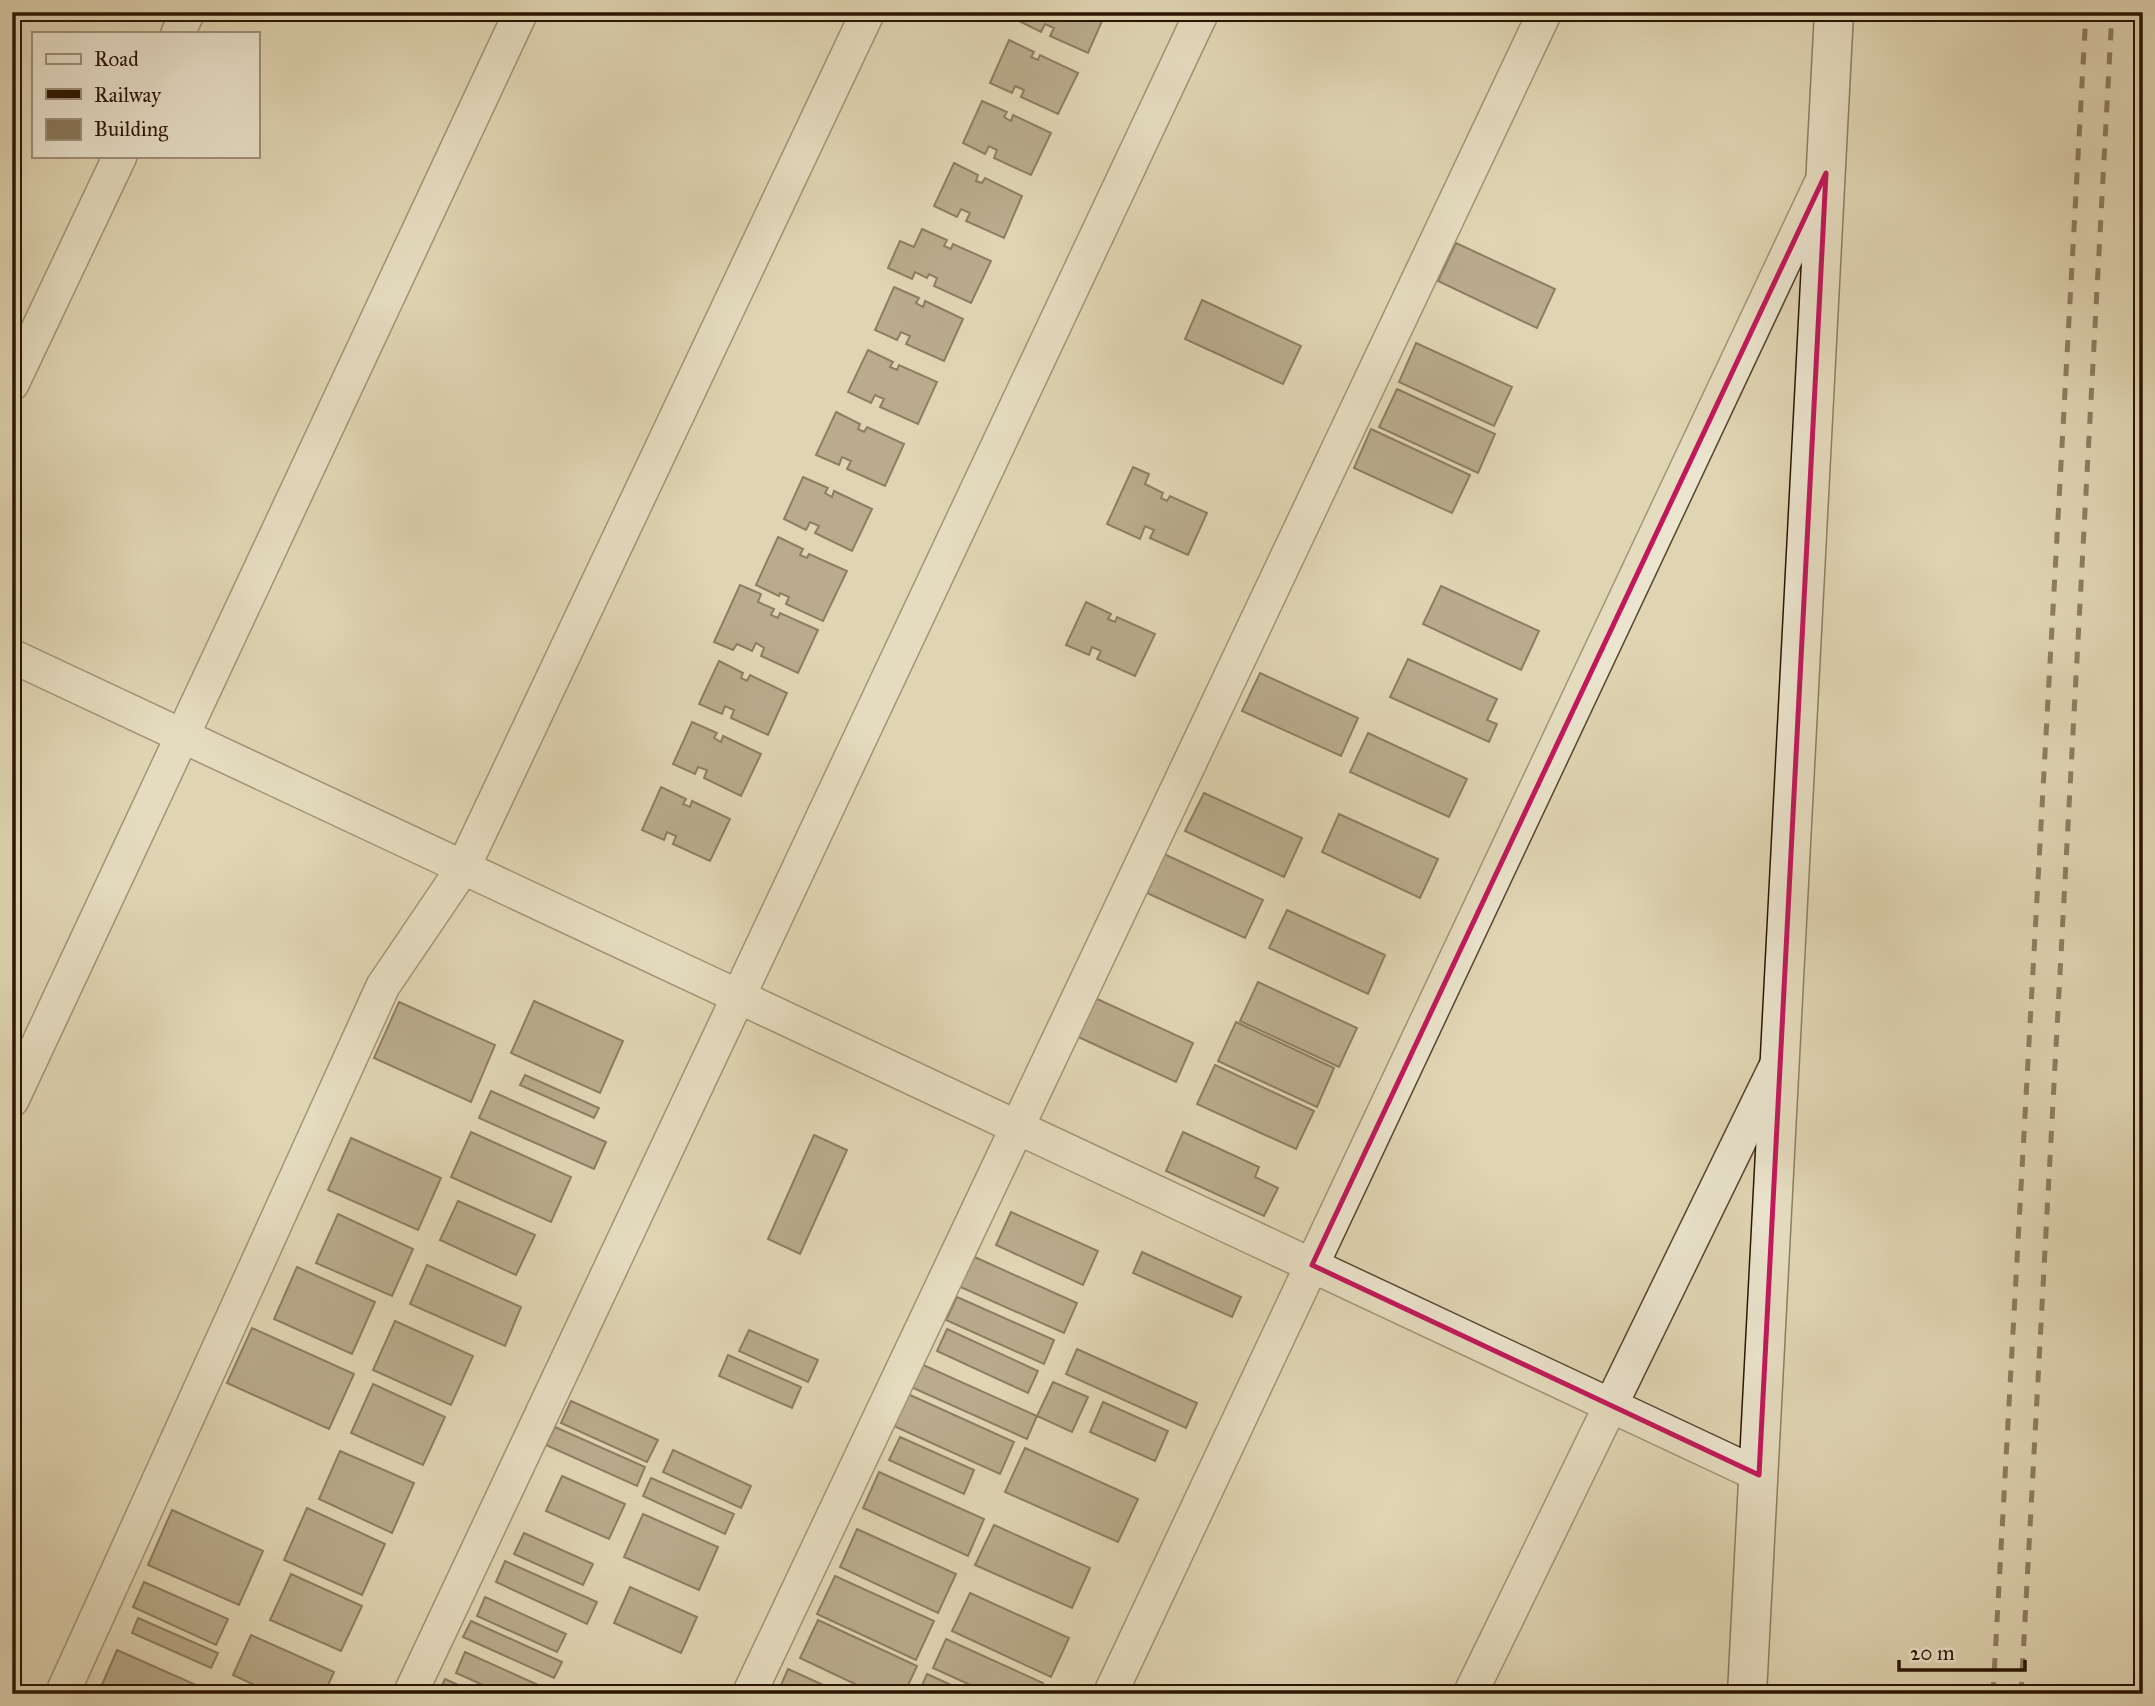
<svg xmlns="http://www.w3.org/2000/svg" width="2155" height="1706" font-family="'IM FELL Great Primer',serif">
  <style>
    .building { fill: #89795e; stroke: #2a1501; stroke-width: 2 }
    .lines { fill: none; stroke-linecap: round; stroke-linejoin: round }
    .minor-casing { stroke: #58452e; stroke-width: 36 }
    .secondary-casing { stroke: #2a1501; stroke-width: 41 }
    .minor { stroke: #ebe4ce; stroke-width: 33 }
    .secondary { stroke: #ebe4ce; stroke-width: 38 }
    .rail { stroke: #2a1501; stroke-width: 5; stroke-dasharray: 12 12; stroke-linecap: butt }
    .marked { fill: none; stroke: #c2185b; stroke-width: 5; stroke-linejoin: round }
  </style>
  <rect width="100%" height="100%" fill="#e0d5b3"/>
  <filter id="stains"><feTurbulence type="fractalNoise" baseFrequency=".00286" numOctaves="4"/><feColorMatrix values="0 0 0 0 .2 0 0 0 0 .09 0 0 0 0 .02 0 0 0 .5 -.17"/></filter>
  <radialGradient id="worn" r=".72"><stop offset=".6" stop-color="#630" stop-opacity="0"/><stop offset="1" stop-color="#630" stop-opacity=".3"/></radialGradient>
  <!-- building -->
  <path class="building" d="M1023,12H1106L1088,53L1050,36L1054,28L1045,24L1041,32L1019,21Z
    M1009,40L1034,52L1031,57L1038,60L1040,55L1078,73L1058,114L1021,97L1024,90L1015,86L1012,93L990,83Z
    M982,101L1007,112L1004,117L1011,121L1013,115L1051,133L1031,175L994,158L997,150L989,146L985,154L963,143Z
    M954,163L978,175L976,181L982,183L985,178L1022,196L1004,238L966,221L970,213L961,209L957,217L934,206Z
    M922,229L947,240L944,246L951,249L953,244L991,261L971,303L934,286L937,278L929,274L927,278L915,272L912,279L888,268L900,241L914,247Z
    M1456,243L1555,289L1537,328L1438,281Z
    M894,287L919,298L916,303L923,307L925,301L963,319L944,361L906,344L910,336L901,332L897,340L875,330Z
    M1202,300L1301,346L1283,384L1185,339Z
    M1416,343L1512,387L1494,426L1399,382Z
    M868,350L893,362L890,367L897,370L899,365L937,382L918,424L880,407L884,399L875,395L871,403L848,392Z
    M1397,389L1495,434L1478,473L1379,427Z
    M836,412L860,424L858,429L864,432L867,427L904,444L885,486L847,469L851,461L842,457L839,465L816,455Z
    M1371,429L1470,475L1452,513L1354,468Z
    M1133,467L1149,474L1145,484L1163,493L1161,498L1167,501L1170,496L1207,513L1188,555L1150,538L1154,530L1145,526L1140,539L1107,524Z
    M803,477L828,488L825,493L832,497L834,491L872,509L852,551L815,533L819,526L810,522L806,530L784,519Z
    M778,537L803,549L800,555L807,558L809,554L847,571L823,621L786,604L789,597L780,593L779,596L756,585Z
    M740,585L761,594L758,602L774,609L771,615L778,618L780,613L818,630L798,673L761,656L764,648L756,643L752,651L737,644L733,650L714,642Z
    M1441,586L1539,631L1521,670L1423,624Z
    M1086,602L1111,614L1108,619L1115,622L1117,617L1155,634L1135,676L1097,659L1101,651L1092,647L1089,655L1066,645Z
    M1408,659L1497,699L1487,720L1497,724L1489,742L1390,697Z
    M719,661L743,673L741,678L747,681L750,675L787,693L768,735L731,718L734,710L725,706L722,714L699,704Z
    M1260,673L1358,718L1341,756L1242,711Z
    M692,722L717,733L714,738L721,742L723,736L761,754L741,796L704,778L707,770L698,767L695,774L673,764Z
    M1368,733L1467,779L1449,817L1350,772Z
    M661,787L686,799L683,804L690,807L692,801L730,819L710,861L673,844L676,836L667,832L664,840L642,830Z
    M1204,793L1302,838L1284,877L1185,831Z
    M1339,814L1438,859L1420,898L1322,852Z
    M1164,854L1263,900L1245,938L1147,893Z
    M1287,910L1385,955L1368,994L1269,948Z
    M1258,982L1357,1028L1339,1067L1240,1021Z
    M1095,998L1193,1043L1176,1082L1076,1036Z
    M534,1001L623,1041L600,1093L511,1053Z
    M399,1002L495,1045L471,1102L374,1058Z
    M1236,1022L1334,1068L1317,1107L1218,1061Z
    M1215,1065L1314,1111L1296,1149L1197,1104Z
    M525,1075L599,1108L594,1118L520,1085Z
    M491,1091L606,1142L594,1169L479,1118Z
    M471,1132L571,1177L551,1222L451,1177Z
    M1183,1132L1259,1167L1255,1177L1278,1188L1264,1216L1166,1171Z
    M814,1135L847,1150L800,1254L768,1239Z
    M351,1138L441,1178L418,1230L328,1190Z
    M458,1201L535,1235L516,1275L440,1240Z
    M1011,1212L1098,1251L1083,1285L996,1245Z
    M338,1214L413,1249L392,1296L316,1263Z
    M1142,1252L1241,1297L1232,1317L1133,1273Z
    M970,1255L1077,1303L1064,1333L956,1285Z
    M427,1265L521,1307L505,1346L410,1304Z
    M297,1267L375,1302L352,1354L274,1319Z
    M957,1297L1054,1340L1044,1364L946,1320Z
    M395,1321L473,1356L451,1405L373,1370Z
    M252,1328L354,1374L329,1429L227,1383Z
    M947,1329L1038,1371L1028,1393L937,1351Z
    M749,1330L818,1360L808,1382L739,1351Z
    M1077,1349L1197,1403L1186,1428L1066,1374Z
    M728,1355L801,1387L792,1408L719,1376Z
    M921,1364L1037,1416L1027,1439L911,1387Z
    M1053,1382L1088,1397L1072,1432L1037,1416Z
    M373,1384L445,1417L423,1465L351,1433Z
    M899,1390L1014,1442L1000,1474L885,1422Z
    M571,1401L658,1440L647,1462L561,1423Z
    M1103,1402L1168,1431L1155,1461L1090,1432Z
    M555,1427L645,1467L637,1486L546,1445Z
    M900,1437L974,1470L964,1494L889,1460Z
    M1025,1448L1138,1499L1118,1542L1005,1492Z
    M673,1450L751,1486L741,1508L663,1472Z
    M340,1451L414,1483L392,1533L319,1499Z
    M879,1472L984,1519L968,1556L863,1508Z
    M562,1476L625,1504L609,1539L546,1511Z
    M651,1478L734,1514L725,1534L643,1496Z
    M307,1508L385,1544L362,1595L284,1560Z
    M172,1510L263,1551L239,1605L148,1565Z
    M643,1514L718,1547L699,1590L624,1557Z
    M994,1525L1090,1568L1072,1608L975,1565Z
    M857,1529L956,1574L938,1613L840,1567Z
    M524,1533L593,1564L583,1585L514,1554Z
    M505,1561L597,1602L587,1624L496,1582Z
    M291,1574L362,1606L341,1651L270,1620Z
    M835,1576L934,1621L916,1660L817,1614Z
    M144,1582L228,1619L216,1645L133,1607Z
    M630,1587L697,1617L681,1653L614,1623Z
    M970,1593L1069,1638L1051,1677L952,1631Z
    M485,1597L566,1634L557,1652L477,1616Z
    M138,1618L218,1653L211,1668L132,1633Z
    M818,1620L917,1666L904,1694H876L800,1658Z
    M471,1621L562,1662L554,1678L463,1637Z
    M251,1635L334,1672L324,1694H274L233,1675Z
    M946,1639L1043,1683L1039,1694H990L933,1668Z
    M117,1650L196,1685L192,1694H98Z
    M465,1652L545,1688L543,1694H503L456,1673Z
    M788,1669L843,1694H777Z
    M927,1674L971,1694H918Z
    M445,1679L478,1694H438Z"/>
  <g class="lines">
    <defs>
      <path id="minor" d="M178,33L188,12
        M12,384L120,156
        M12,656L1759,1475
        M12,1100L521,12
        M62,1694L383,986L463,868L868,12
        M410,1694L1202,12
        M749,1694L1545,12
        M1110,1694L1823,179
        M1470,1694L1778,1062"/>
      <path id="secondary" d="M1747,1694L1834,12"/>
    </defs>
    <!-- minor casing -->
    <use href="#minor" class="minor-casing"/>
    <!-- secondary casing -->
    <use href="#secondary" class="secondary-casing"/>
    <!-- minor -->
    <use href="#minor" class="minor"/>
    <!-- secondary -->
    <use href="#secondary" class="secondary"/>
    <!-- rail -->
    <path class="rail" d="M1993,1694L2086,12
      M2021,1694L2112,12"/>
  </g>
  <!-- marked area -->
  <path d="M0 0H2155V1706H0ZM1826,173L1759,1475L1312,1265Z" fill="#e0d5b3" fill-opacity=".55" fill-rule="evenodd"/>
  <path class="marked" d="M1826,173L1759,1475L1312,1265Z"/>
  <!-- margin -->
  <rect width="2155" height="1706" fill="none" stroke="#e0d5b3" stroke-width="42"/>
  <rect x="14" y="14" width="2127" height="1678" fill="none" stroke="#2a1501" stroke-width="3.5"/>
  <rect x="21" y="21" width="2113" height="1664" fill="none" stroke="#2a1501" stroke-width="2"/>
  <!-- legend -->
  <rect x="32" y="32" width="228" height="126" fill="#ebe4ce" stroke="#9e917c" stroke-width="2"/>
  <rect x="46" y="54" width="35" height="10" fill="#ebe4ce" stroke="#9e917c" stroke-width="2"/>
  <text x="94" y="66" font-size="21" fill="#2a1501">Road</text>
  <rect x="46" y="89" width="35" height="10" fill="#2a1501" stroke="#9e917c" stroke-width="2"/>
  <text x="94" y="102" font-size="21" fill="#2a1501">Railway</text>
  <rect x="46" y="119" width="35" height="21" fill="#89795e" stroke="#9e917c" stroke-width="2"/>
  <text x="94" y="136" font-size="21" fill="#2a1501">Building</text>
  <!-- scale -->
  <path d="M1899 1660v10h126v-10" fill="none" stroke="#2a1501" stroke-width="3.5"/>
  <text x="1910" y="1660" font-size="21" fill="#2a1501" stroke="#ebe4ce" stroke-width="5" paint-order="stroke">20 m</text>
  <rect width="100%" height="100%" filter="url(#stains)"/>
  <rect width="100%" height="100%" fill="url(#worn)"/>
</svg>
